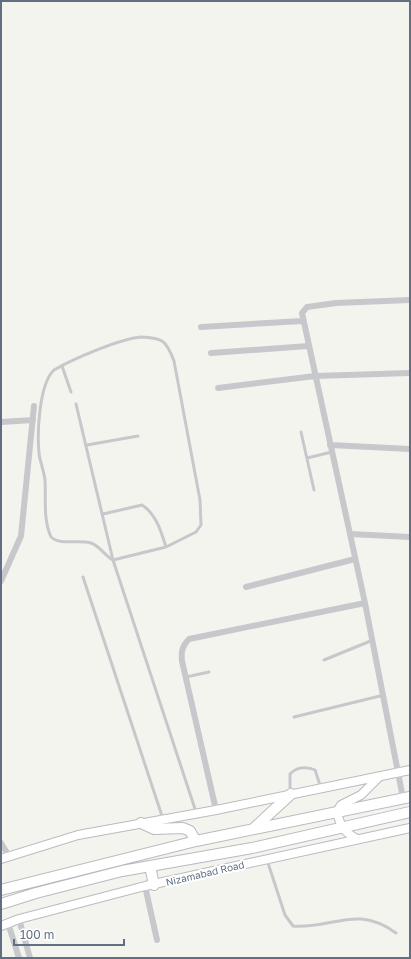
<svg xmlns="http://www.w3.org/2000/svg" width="411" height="959" font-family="'Golos Text',sans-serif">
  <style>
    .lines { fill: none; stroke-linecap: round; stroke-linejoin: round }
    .secondary-casing { stroke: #b8bbc0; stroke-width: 10 }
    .trunk-casing { stroke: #b8babd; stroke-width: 12 }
    .service { stroke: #c6c8cc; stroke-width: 3 }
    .minor { stroke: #c6c8cc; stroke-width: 6 }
    .secondary { stroke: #fff; stroke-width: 8 }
    .trunk { stroke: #fff; stroke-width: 10 }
    .labels { text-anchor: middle; stroke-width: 4; stroke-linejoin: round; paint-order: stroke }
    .street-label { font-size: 10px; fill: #616f83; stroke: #fff }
  </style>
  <rect width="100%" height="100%" fill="#f4f4ef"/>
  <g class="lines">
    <defs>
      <path id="secondary" d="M357,839C344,832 340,826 337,812L341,805L361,795L379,777
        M1,859L78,835L216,810L410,770
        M1,926L19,919L145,886L410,828"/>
      <path id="trunk" d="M141,823L154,829L183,828L190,831L196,841
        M253,829L291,794
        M150,866L154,885
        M1,890L196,841L410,797
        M1,904L36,893L122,871L252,848L410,812"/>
    </defs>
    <!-- secondary casing -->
    <use href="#secondary" class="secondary-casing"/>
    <!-- trunk casing -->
    <use href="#trunk" class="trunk-casing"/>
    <!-- service -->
    <path class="service" d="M141,337C163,338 166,340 174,361L200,500L201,525L196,532L166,547L113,560C105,556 100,546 91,543C79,539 61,546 51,537C43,519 46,499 45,480C44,471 40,462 39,453C37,433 39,384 54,370C73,359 119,339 141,337Z
      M62,366L71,392
      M76,404L113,560L196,812
      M301,432L314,490
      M87,445L138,436
      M307,458L332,452
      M103,514L142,505C156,514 161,531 166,547
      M83,577L163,819
      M324,660L373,640
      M186,677L209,672
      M294,717L384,695
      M290,792V774C296,767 307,766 315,770L321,788
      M267,860L285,915L293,926C334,929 356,904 396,933"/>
    <!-- minor -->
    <path class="minor" d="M201,327L302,321
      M211,353L308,346
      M218,388L315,376L410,373
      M1,422L33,420
      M330,445L410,449
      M350,534L410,537
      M1,581L21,536L34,406
      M246,587L355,559
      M403,798L365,603L302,313L307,307L336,303L410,300
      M216,810L182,661C181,652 182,646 189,639L365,603
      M1,843L9,856
      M145,886L157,940
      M19,919L30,958
      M8,923L19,958"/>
    <!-- secondary -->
    <use href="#secondary" class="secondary"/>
    <!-- trunk -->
    <use href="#trunk" class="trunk"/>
  </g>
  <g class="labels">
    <!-- street labels -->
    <g class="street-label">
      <text transform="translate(205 873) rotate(-13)" y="4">Nizamabad Road</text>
    </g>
  </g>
  <!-- border -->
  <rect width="411" height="959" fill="none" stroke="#616f83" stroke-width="4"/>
  <!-- scale -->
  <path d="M14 939v6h110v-6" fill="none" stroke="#616f83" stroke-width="2"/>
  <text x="20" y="939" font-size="12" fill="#616f83" stroke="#ffffff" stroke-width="3" paint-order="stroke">100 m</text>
</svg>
